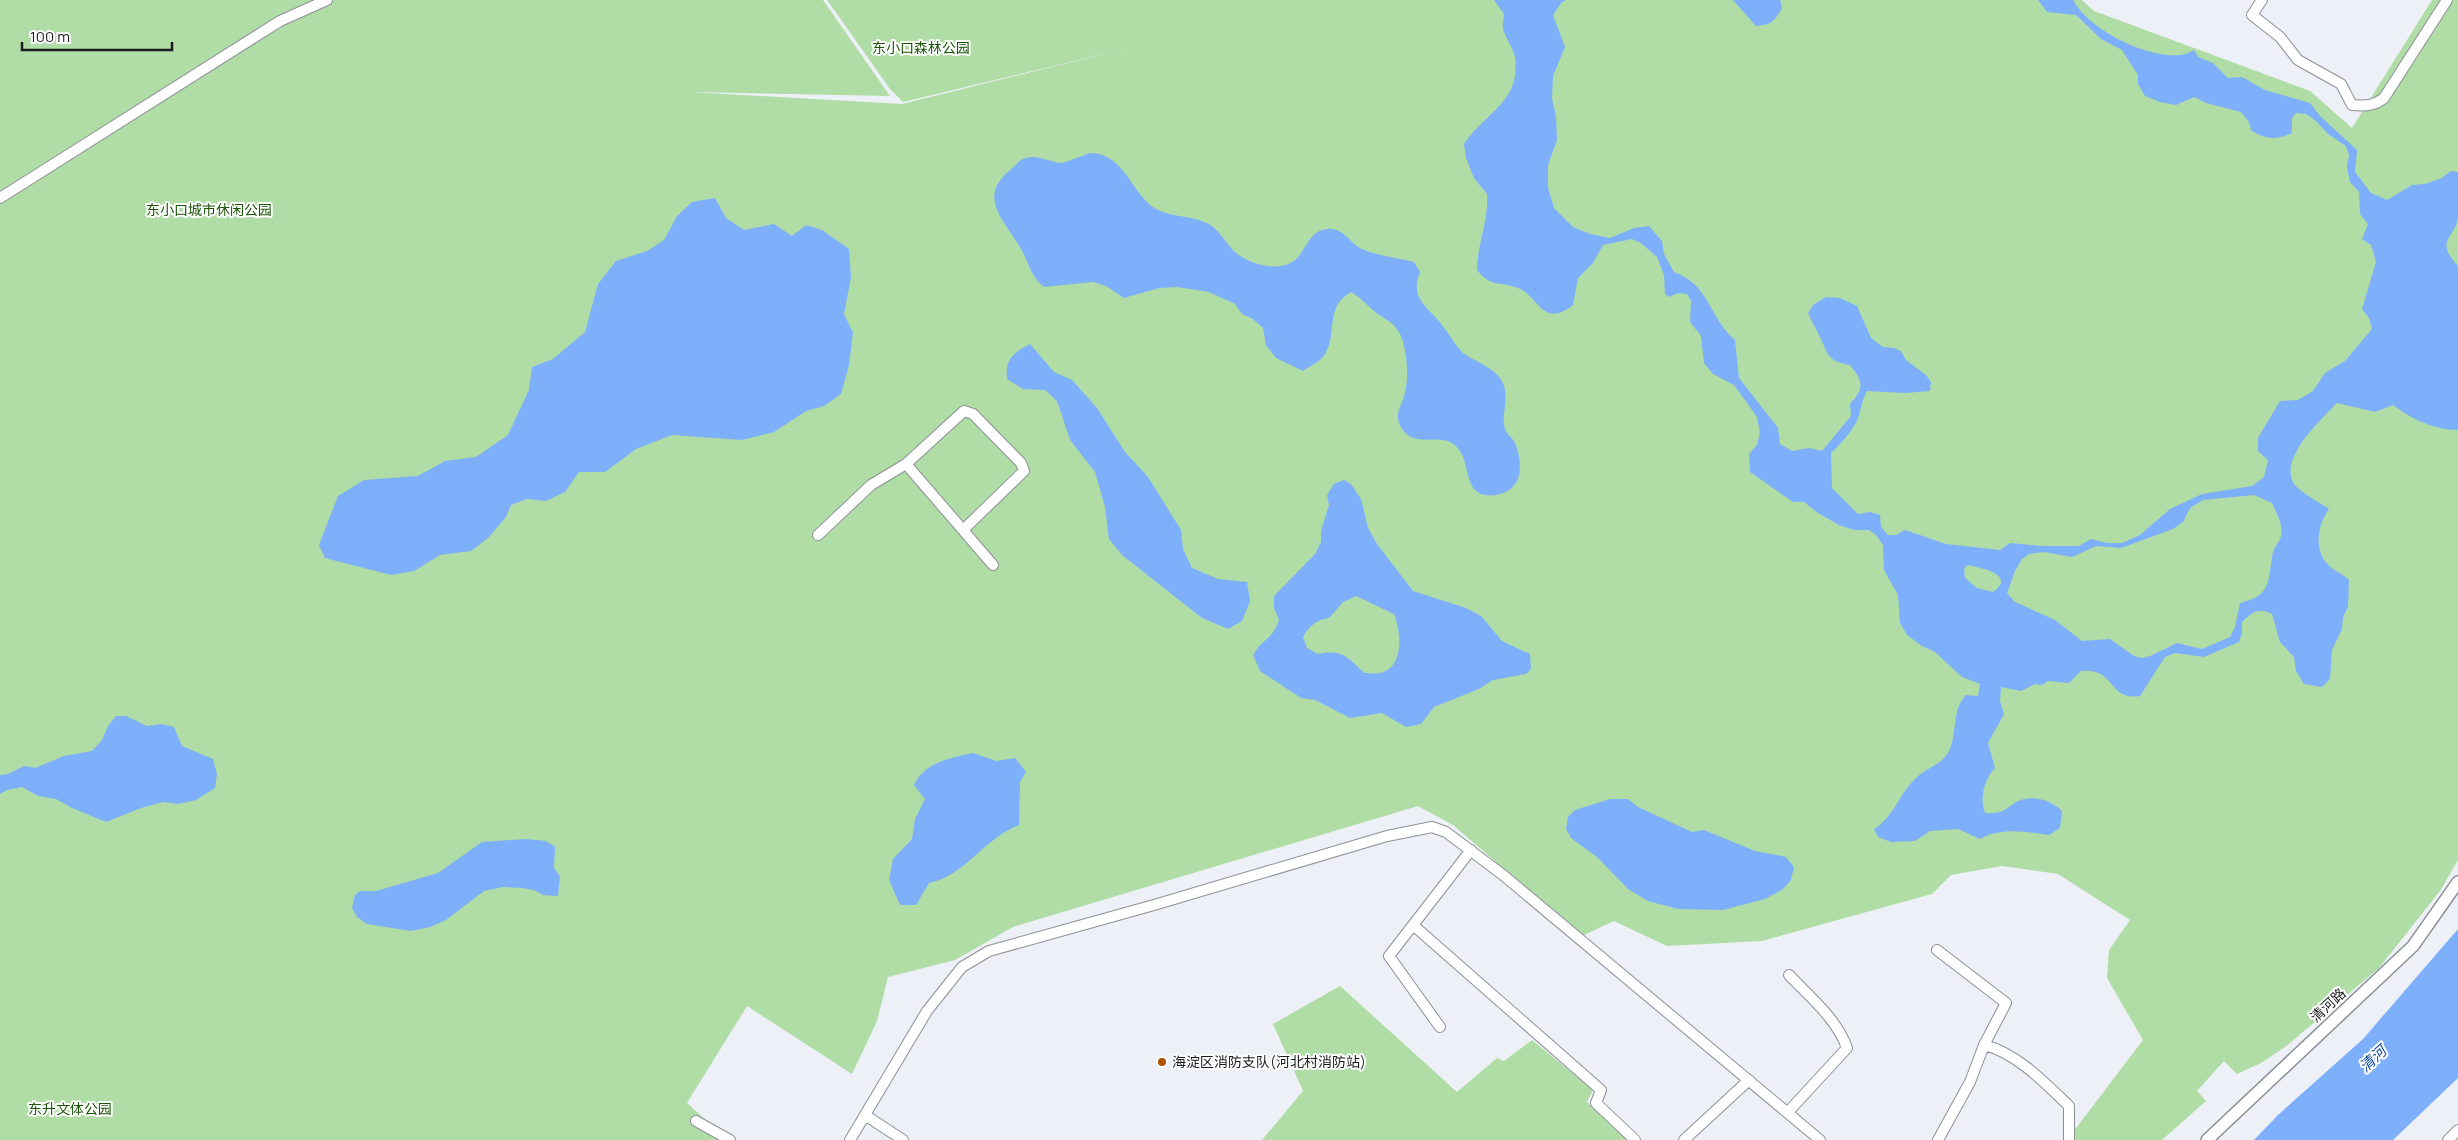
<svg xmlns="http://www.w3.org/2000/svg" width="2458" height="1140" font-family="Manrope,'Noto Sans SC',sans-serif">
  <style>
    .green { fill: #b0dca6 }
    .water { fill: #7eaffa; fill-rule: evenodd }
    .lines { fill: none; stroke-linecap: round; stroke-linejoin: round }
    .minor-casing { stroke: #8c9096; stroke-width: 12 }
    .tertiary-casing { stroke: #8c9096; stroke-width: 14 }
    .minor { stroke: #fff; stroke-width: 10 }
    .tertiary { stroke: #fff; stroke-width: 11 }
    .poi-dot { fill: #b05200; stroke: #fefefe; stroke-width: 2 }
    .labels { text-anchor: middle; stroke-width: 4; stroke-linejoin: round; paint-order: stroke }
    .park-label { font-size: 14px; fill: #1c5507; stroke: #fefefe }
    .street-label { font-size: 14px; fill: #1b1c1f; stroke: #fefefe }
    .poi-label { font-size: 14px; fill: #1b1c1f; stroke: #fefefe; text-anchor: start }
    .water-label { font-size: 15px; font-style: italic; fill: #0b4a9f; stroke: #fefefe }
  </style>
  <rect width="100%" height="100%" fill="#edf1f7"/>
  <!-- green -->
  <path class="green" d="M0,0H823L890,96L689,92L902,104L1128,48L903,102L890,89L827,0H2082L2094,11L2310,91L2352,128L2432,0H2458V860L2440,891L2379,968L2285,1047L2261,1063L2237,1074L2224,1061L2197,1091L2206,1101L2162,1140H2067L2143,1040L2107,978L2109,950L2130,920L2058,874L2002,866L1951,875L1932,894L1762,941L1667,946L1614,921L1582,936L1453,825L1418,806L1013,927L955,960L888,977L877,1021L852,1074L747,1006L687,1103L728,1140H0Z
    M1340,986L1457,1092L1497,1058L1504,1061L1532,1040L1593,1090L1587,1102L1627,1140H1262L1303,1091L1273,1024Z"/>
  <!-- water -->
  <path class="water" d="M1494,0H1566L1561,3L1553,15L1565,47L1553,76L1552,98L1556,117L1557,140L1548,165V188L1554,208L1573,227L1590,234L1610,238L1634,228L1649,226L1662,241L1664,254L1674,272C1710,285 1709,318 1735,340L1739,378L1778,428L1780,444L1792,451L1809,448L1822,451L1851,416L1850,404C1865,388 1863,381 1850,365C1826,361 1828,353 1819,335C1815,327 1811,321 1808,313L1813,305L1826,297L1840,298L1857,306L1871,338L1883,347L1894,348L1901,351L1906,360L1926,375L1931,382L1930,391L1905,393L1867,391C1862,400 1861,409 1858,418C1855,428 1839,446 1831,453L1832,488L1858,514L1870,512L1880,515L1881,527L1888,535H1896L1905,530L1946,544L2000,550L2010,543L2042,546H2079L2091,539L2107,543H2122L2140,535L2170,509L2202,494L2252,486L2264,477L2268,460L2258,451V438L2280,401L2298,400L2313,391L2325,373L2345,361L2372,329L2369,318L2362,309L2376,262L2371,245L2362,239L2368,224L2360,214L2359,192L2350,182L2347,167L2349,155L2346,146L2328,134L2315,120L2306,114L2296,113L2292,118V133C2276,140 2266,140 2251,130L2249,122L2241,112L2206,103L2194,97L2176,105L2160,102L2145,96L2138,84V75L2122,50L2101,39L2076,15L2047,12L2038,0H2073C2088,29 2147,59 2180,55C2185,55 2190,52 2194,50L2198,57L2213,63L2228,78L2242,77L2265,90L2310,103L2320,116L2357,150L2355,172L2371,193L2387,200L2412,185L2425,184L2442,178L2451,171L2458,172C2458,186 2458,202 2458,216C2456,239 2433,239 2458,266V430C2435,430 2411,419 2393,405L2375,412L2337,403C2321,420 2278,458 2294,484C2299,491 2320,503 2329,509C2316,527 2313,555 2333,569C2339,573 2344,575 2349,580L2348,607L2343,617L2342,629L2332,650L2330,679L2322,687L2304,684L2296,671L2294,657L2280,642L2272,614C2259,607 2252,612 2242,622V633L2239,642L2204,657L2175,653L2165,657L2140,696C2107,701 2117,668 2081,671L2069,683L2048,681L2042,685L2035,684L2021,691L2001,687L2000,701L2004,714L1988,743L1995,768C1985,778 1979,798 1985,813C2009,815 2008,802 2025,799C2038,796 2053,802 2062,811L2060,828L2049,835C2026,832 2001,827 1980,839L1958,829L1930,831L1915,841L1891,842L1878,837L1874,829C1894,817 1899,794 1915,779C1925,768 1940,766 1948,753C1958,735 1951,710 1966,695L1978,696L1980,684L1962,677L1935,652L1922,646L1907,635L1900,623L1898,595L1884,570L1883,545L1876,535L1869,530H1854L1839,525L1818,513L1804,502H1793L1750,472L1749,454L1757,445L1760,432L1757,417L1734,385L1713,374L1704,363L1701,336L1690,322L1691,301L1687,294L1678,293L1669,297L1665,294L1664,275L1657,257L1641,243L1632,239L1603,245L1593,263L1578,278L1573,305C1542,329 1539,296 1518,288C1500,281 1491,288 1477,270C1477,244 1489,221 1487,194L1474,178L1466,158L1464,144C1485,112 1521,102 1515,58C1513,46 1506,40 1503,29C1502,25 1504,18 1504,14ZM2254,495L2272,503C2276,512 2284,526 2281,536C2279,544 2273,547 2272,557C2268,583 2270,596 2240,603L2235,627L2230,637L2202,649L2177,643L2150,656L2142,658L2134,656L2110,639L2082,641L2055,620L2015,602L2007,593L2015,571L2022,559L2029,554L2044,552L2072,557L2096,546L2121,548L2173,529L2183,522L2190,508L2203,500ZM1968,565C1980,568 2017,574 1993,592L1977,588L1965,578L1964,569Z
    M1733,0H1780L1782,8C1775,21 1771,25 1756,26Z
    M1090,153C1120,153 1129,184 1147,202C1162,218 1187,214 1207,223C1221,229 1227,249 1242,257C1257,266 1284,273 1298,257C1307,247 1310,231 1327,229C1344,227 1350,244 1362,249C1378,256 1398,258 1414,262L1420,272C1410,295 1424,305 1438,320C1447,330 1453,343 1463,353C1474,361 1494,368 1500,378C1512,395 1500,414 1505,429C1506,433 1511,437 1514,441C1520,452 1523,474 1515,484C1510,491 1504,493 1496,495C1458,500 1475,458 1453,444C1440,435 1422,444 1409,436C1403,432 1398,424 1398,417C1397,410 1404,400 1405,392C1409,377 1407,351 1401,336C1394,321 1385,320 1374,311C1366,304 1361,298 1351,292C1324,307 1338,333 1325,354C1321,361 1310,366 1303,371L1276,358L1266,345L1263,328L1253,319L1242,314L1235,304L1209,292L1177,287L1159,288L1124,298L1106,286L1093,282L1044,287C1031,277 1029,263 1021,249C1005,221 977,198 1009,171C1013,168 1017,163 1021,160C1034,152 1048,162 1061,163C1065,163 1084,155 1090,153Z
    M715,198L726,218L744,230L774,224L792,236L806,225L822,230L849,249L851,277L844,314L853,333L849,365L841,394L824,406L806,411L774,432L742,440L672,435L636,449L605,472H579L565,492L546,501L527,499L511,505L506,517L488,538L471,551L440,555L414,571L391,575L325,558L319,545L338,496L364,480L418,476L445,461L476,457L508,435L529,390L532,367L553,359L585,332L598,284L616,261L647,251L664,240L677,216L692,202Z
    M1030,344L1054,372L1072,380L1097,408L1125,452L1148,477L1181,530L1183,549L1192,568L1218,579L1247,582L1250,601L1242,621L1228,629L1202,618L1122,555L1109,539L1105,507L1095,472L1070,440L1057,401L1045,390L1023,389L1007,379C1005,359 1013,353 1030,344Z
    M1344,480L1351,484L1361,499L1368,528L1377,544L1413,591L1466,608L1481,616L1502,641L1530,654L1531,669L1526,674L1493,680L1479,689L1434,707L1421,724L1406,727L1382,713L1350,718L1315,700L1301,698L1260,671L1253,655C1263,637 1272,641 1279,620L1274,608V596L1315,554L1321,542V531L1329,505L1327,495L1334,484ZM1356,596L1394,614C1401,632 1405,667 1380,673C1376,674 1369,673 1364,673C1348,657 1342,649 1318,654L1307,648L1303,637C1309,626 1316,620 1329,618L1343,602Z
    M116,716H126L147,726L161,724L174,727L182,746L213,759L217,774L215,788L196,800L178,804L163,802L141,808L106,822L72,808L56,799L38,796L22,787L7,790L0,794V775L8,774L24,766L35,768L64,756L92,751L102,740L108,726Z
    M973,753L996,761L1015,758L1026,772L1020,782L1019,825C984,838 966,875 929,883L916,905H900L889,880L893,859L912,839L915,819L925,799L914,785C925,762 950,758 973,753Z
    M1610,799H1628L1638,807L1692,832L1704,830L1755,851L1786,857L1794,867L1791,880L1783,889L1765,899L1723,910L1678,909L1648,901L1628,889L1597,857L1571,838L1566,829L1568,817L1575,810Z
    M526,839L546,841L555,847L554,868L560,876L558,896L543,895L534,890L522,888L503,887L484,891L446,920L430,927L411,931L367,924L357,917L352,908L355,895L360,891H376L438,873L482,842Z
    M2458,929V1078L2393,1140H2254L2278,1115L2363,1039Z"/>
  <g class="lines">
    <defs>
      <path id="minor" d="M2262,0L2252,15L2280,37L2298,60L2341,84L2352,105C2366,106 2374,106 2384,98L2447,0
        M0,198L280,21L327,0
        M906,464L993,565
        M818,535L871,485L906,464L964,411L973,414L1021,463L1024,471L963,530
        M1413,925L1601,1090L1596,1103L1635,1140
        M1937,950L2006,1003L1984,1045L1970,1082L1938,1140
        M1440,1027L1389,956L1471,850
        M1984,1045C2017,1053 2045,1083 2069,1106V1140
        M1788,1112L1847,1048C1837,1019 1810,997 1789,975
        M865,1115L903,1140
        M696,1121L730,1140
        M850,1140L927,1011L962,967L989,951L1154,905L1387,836L1432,827L1446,832L1503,875L1820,1140
        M1684,1140L1749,1080
        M2448,1140L2458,1130"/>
      <path id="tertiary" d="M2207,1140L2413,946L2458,882"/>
    </defs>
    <!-- minor casing -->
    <use href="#minor" class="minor-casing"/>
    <!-- tertiary casing -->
    <use href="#tertiary" class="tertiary-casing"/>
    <!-- minor -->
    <use href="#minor" class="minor"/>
    <!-- tertiary -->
    <use href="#tertiary" class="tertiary"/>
  </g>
  <!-- markers -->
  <circle class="poi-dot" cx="1162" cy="1062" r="5"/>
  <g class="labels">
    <!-- park labels -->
    <g class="park-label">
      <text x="921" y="53">东小口森林公园</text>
      <text x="209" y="215">东小口城市休闲公园</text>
      <text x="70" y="1114">东升文体公园</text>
    </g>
    <!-- street labels -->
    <g class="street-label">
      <text transform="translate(2328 1005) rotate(-43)" y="5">清河路</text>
    </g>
    <!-- poi labels -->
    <g class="poi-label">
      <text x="1172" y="1067">海淀区消防支队(河北村消防站)</text>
    </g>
    <!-- water labels -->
    <g class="water-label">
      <text transform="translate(2373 1059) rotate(-43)" y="5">清河</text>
    </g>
  </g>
  <!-- scale -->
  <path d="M22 42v8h150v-8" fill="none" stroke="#1b1c1f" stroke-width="2.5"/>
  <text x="30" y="42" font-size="15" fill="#1b1c1f" stroke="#fefefe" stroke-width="4" paint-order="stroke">100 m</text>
</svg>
